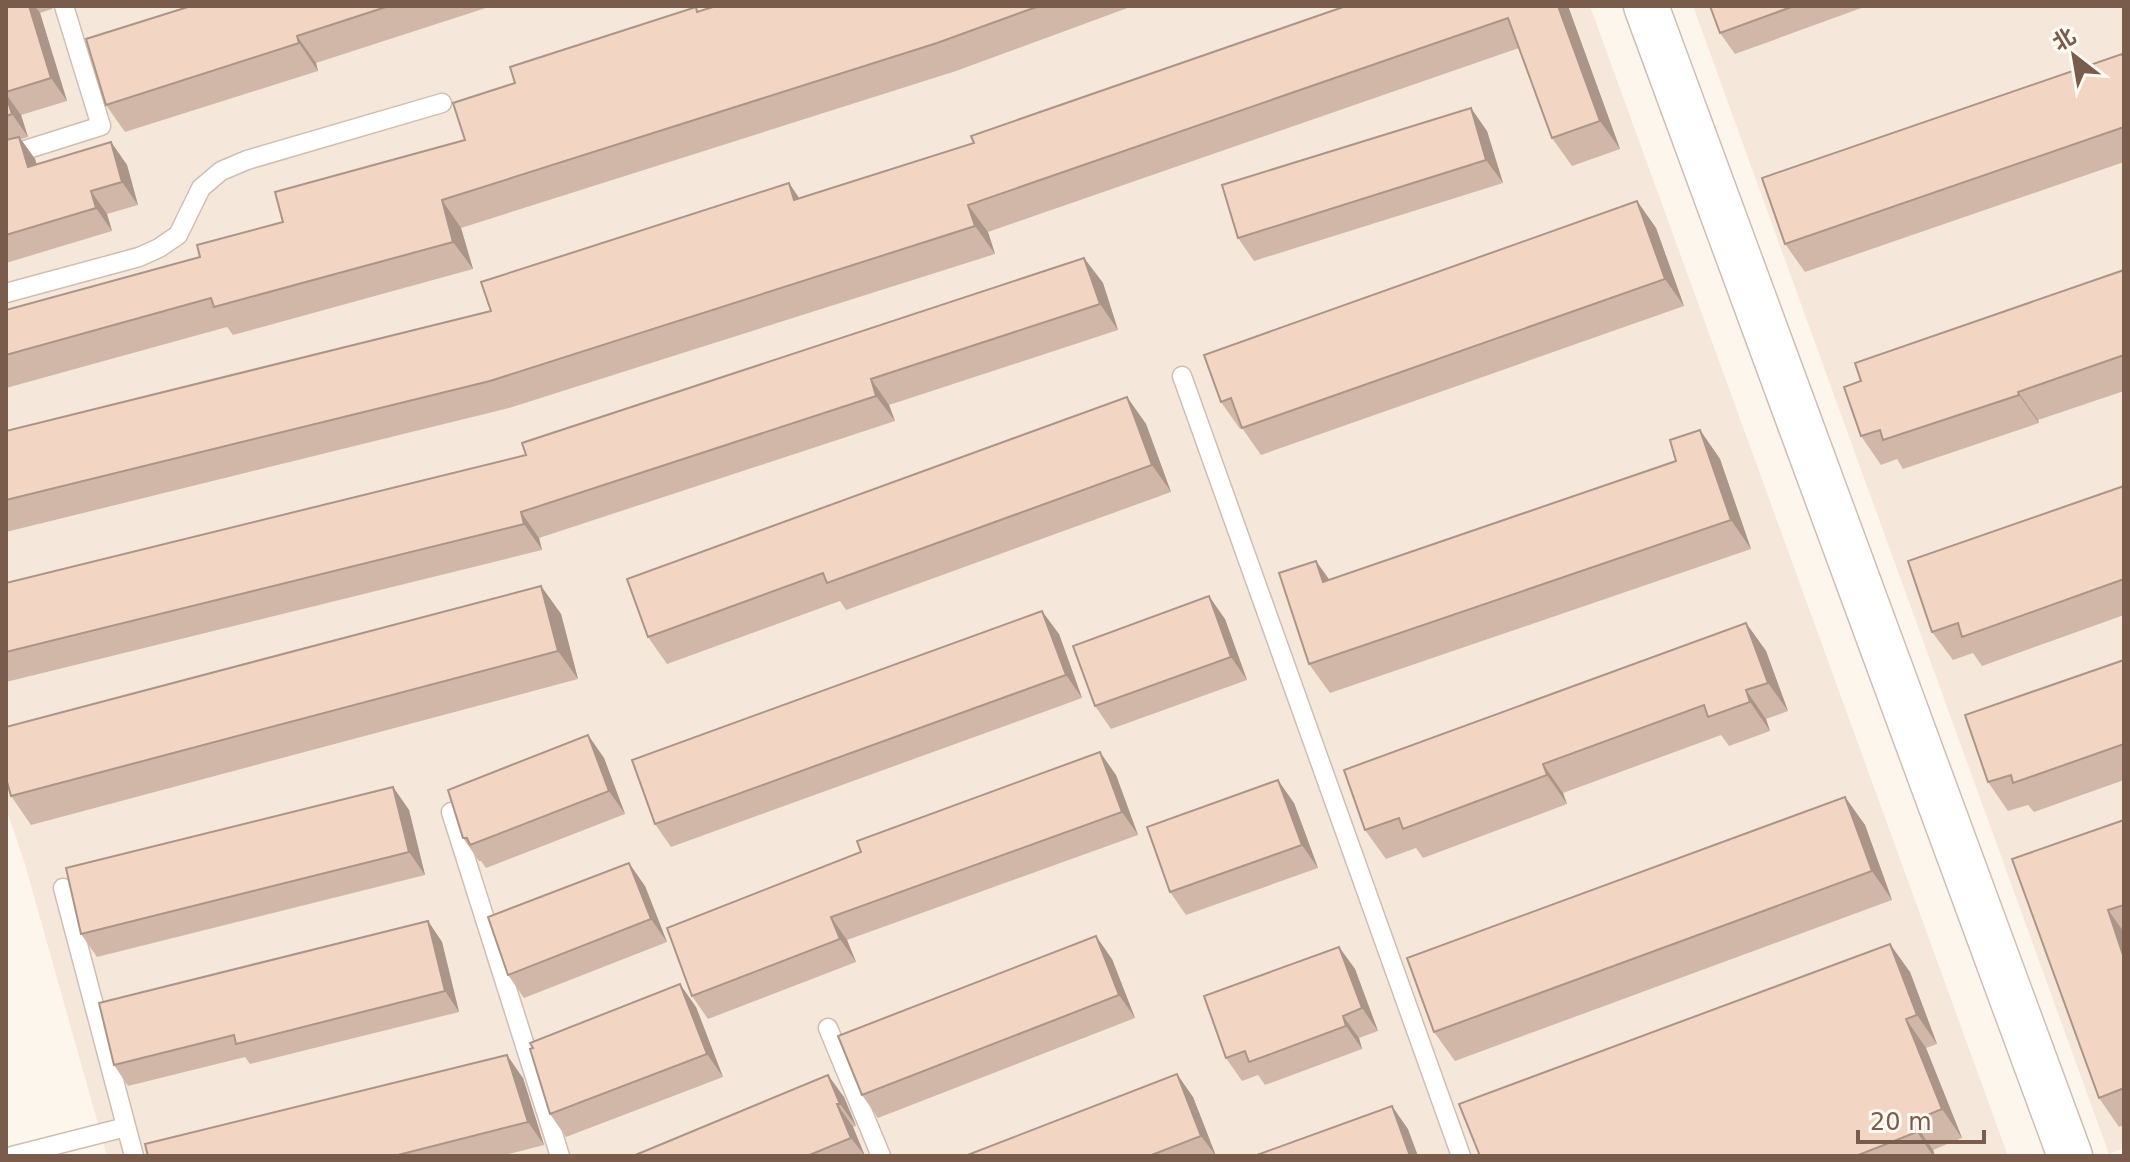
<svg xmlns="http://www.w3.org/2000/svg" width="2130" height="1162" font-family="'DejaVu Sans','Noto Sans SC',sans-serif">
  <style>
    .residential { fill: #f5e8da }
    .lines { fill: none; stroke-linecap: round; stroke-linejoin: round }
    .service-casing { stroke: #d1beb0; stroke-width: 21 }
    .tertiary-casing { stroke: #d1beb0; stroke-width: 47 }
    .service { stroke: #fff; stroke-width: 18 }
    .tertiary { stroke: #fff; stroke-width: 44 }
    .wall { fill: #d1b7a8 }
    .shaded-wall { fill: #aa9588 }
    .building { fill: #f3d5c3; stroke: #aa9588; stroke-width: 2 }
  </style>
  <rect width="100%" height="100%" fill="#fdf6ec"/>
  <!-- residential -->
  <path class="residential" d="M6,6H1590L2008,1156H107L24,861L6,808Z
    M1693,6H2124V1148L2109,1154Z"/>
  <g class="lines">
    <defs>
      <path id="service" d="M6,156L101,126L64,6
        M6,293L139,257L159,248L178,235L201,188L221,171L247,160L442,103
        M1182,376L1461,1156
        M451,812L560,1156
        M63,888L134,1156
        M828,1028L881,1156
        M12,1156L126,1127"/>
      <path id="tertiary" d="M1646,6L2070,1156"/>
    </defs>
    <!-- service casing -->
    <use href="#service" class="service-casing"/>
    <!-- tertiary casing -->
    <use href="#tertiary" class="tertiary-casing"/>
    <!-- service -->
    <use href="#service" class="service"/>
    <!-- tertiary -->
    <use href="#tertiary" class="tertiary"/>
  </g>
  <!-- wall -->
  <path class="wall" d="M6,6H53L52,9L40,13L67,101L21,115L28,137L21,139L35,159L37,165L111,142L127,165L138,205L107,214L112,231L6,263Z
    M191,6H492L316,63L318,71L125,132L106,105Z
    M716,6H1133L956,71L461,228L473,269L233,335L227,327L6,388V310L200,257L283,222L465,140L515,83L699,11Z
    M1346,6H1568L1620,149L1572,166L1552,138L1519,48L988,232L995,254L509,408L6,532V431L491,311L799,198L974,143Z
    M1710,6H1867L1735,54L1720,33Z
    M2124,57V162L1805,272L1785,244Z
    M1487,131L1503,183L1254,261L1238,238Z
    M1637,201L1656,228L1684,306L1261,455L1242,428L1240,429L1221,402Z
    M1084,258L1103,283L1118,330L889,405L895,421L539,538L542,550L6,682V583L526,455Z
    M2124,270V391L2038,420L2039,423L1903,469L1897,459L1881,465L1861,436V381Z
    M1127,397L1146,424L1171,492L846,610L840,601L667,664L648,637Z
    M1700,430L1720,459L1751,549L1330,693L1309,664L1329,580L1676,461Z
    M2124,486V615L1982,666L1973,653L1953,660L1932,632Z
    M541,586L561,614L578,679L31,825L11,796Z
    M1225,619L1247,680L1111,729L1095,706Z
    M1746,623L1766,651L1788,711L1766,719L1770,731L1729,746L1721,735L1563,793L1567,804L1423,858L1416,848L1386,859L1365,830Z
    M1059,634L1082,698L671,847L655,824Z
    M2124,660V780L2034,812L2028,805L2008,811L1988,782Z
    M588,735L604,758L625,814L486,868L481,861H479L463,838Z
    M1116,775L1138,835L847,940L856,962L708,1019L692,996L667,928Z
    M393,787L409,810L425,875L97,957L81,934Z
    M1845,797L1865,825L1892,900L1455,1061L1434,1032Z
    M1294,803L1318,868L1186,915L1170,892Z
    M2124,820V1125L2119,1127L2099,1098L2012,859Z
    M645,886L667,942L524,998L508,975Z
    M428,921L442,942L459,1012L250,1064L245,1057L128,1086L114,1065Z
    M1339,947L1355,969L1378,1031L1359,1038L1362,1049L1265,1085L1258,1075L1242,1081L1226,1058Z
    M1112,959L1135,1018L878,1118L862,1095Z
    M1910,972L1937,1044L1926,1048L1962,1138L1933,1150L1935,1156H1480Z
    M696,1007L723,1077L566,1137L550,1114Z
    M523,1078L544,1145L501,1156H148Z
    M844,1097L856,1126L853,1127L865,1156H633Z
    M1193,1097L1216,1156H965Z"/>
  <!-- shaded-wall -->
  <path class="shaded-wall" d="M29,6H35L40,13L67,101L51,78Z
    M1558,6H1568L1620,149L1600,121Z
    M297,36L316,63L318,71L299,43Z
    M6,94L21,115L28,137L12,114Z
    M1471,108L1487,131L1503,183L1486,160Z
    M19,137L35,159L44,190L28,167Z
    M111,142L127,165L138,205L122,182Z
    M789,183L808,211L794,200Z
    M91,191L107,214L112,231L96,208Z
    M442,200L461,228L473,269L453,242Z
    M1637,201L1656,228L1684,306L1665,279Z
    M968,205L988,232L995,254L975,226Z
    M1084,258L1103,283L1118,330L1100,304Z
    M871,379L889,405L895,421L876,396Z
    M2018,392L2038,420L2039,423L2019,395Z
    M1127,397L1146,424L1171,492L1152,465Z
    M1700,430L1720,459L1751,549L1731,520Z
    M521,512L539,538L542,550L524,524Z
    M1316,561L1336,589L1323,582Z
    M541,586L561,614L578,679L558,651Z
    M1209,596L1225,619L1247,680L1231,657Z
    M1042,611L1059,634L1082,698L1066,675Z
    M1746,623L1766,651L1788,711L1768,683Z
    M1746,690L1766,719L1770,731L1750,702Z
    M588,735L604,758L625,814L609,791Z
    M1100,752L1116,775L1138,835L1122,812Z
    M1543,764L1563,793L1567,804L1547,775Z
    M1278,780L1294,803L1318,868L1302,845Z
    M393,787L409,810L425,875L409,852Z
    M1845,797L1865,825L1892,900L1872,871Z
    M629,863L645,886L667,942L651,919Z
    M2108,910L2124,932V958Z
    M831,917L847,940L856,962L840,939Z
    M428,921L442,942L459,1012L445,991Z
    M1096,936L1112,959L1135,1018L1119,995Z
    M1890,944L1910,972L1937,1044L1917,1015Z
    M1339,947L1355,969L1378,1031L1362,1008Z
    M680,984L696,1007L723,1077L707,1054Z
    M1343,1016L1359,1038L1362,1049L1346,1026Z
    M1906,1019L1926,1048L1962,1138L1942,1109Z
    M507,1055L523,1078L544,1145L528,1122Z
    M1177,1074L1193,1097L1216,1156L1201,1136Z
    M828,1075L844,1097L856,1126L840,1104Z
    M837,1104L853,1127L865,1156L851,1138Z
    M1392,1106L1408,1129L1418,1156H1410Z
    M1913,1121L1933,1150L1935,1156H1933L1917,1132Z"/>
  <!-- building -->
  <path class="building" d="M6,6H29L51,78L6,92Z
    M191,6H389L297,36L299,43L106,105L86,39Z
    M716,6H773V7L777,6H1039L937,43L442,200L453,242L214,307L211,298L6,355V310L200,257L197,245L283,222L275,192L465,140L453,103L515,83L510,67L696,7L697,12Z
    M1346,6H1558L1600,121L1552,138L1508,18L968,205L975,226L490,381L6,500V431L491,311L481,282L789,183L794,200L974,143L971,136Z
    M1710,6H1794L1720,33Z
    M2122,54L2124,60V127L1785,244L1762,178Z
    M6,95L12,114L6,116Z
    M1471,108L1486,160L1238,238L1222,185Z
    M19,137L28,167L111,142L122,182L91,191L96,208L6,235V140Z
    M1637,201L1665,279L1242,428L1231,398L1221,402L1204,355Z
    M1084,258L1100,304L871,379L876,396L521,512L524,524L6,652V583L526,455L522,443Z
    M2124,270V355L2018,392L2019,395L1883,440L1880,430L1861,436L1844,387L1861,381L1855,363Z
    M1127,397L1152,465L827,583L823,573L648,637L627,579Z
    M1700,430L1731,520L1309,664L1279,573L1316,561L1323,582L1676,461L1670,440Z
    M2124,486V579L1962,637L1958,623L1932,632L1908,561Z
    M541,586L558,651L11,796L6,778V727Z
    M1209,596L1231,657L1095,706L1073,646Z
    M1042,611L1066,675L655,824L632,760Z
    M1746,623L1768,683L1746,690L1750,702L1708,717L1704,705L1543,764L1547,775L1403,829L1399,818L1365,830L1344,770Z
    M2124,660V744L2013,783L2011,775L1988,782L1965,715Z
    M588,735L609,791L470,845L467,838H463L448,790Z
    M1100,752L1122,812L831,917L840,939L692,996L667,928L861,852L857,841Z
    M1278,780L1302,845L1170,892L1147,827Z
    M393,787L409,852L81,934L66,868Z
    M1845,797L1872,871L1434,1032L1407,958Z
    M2124,820V905L2108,910L2124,958V1088L2099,1098L2012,859Z
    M629,863L651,919L508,975L488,917Z
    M428,921L445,991L236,1044L234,1035L114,1065L99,1003Z
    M1096,936L1119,995L862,1095L838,1036Z
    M1890,944L1917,1015L1906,1019L1942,1109L1913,1121L1917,1132L1856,1156H1480L1459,1104Z
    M1339,947L1362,1008L1343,1016L1346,1026L1249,1062L1245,1051L1226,1058L1204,996Z
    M680,984L707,1054L550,1114L530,1049L533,1048L530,1043Z
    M507,1055L528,1122L394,1156H148L145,1144Z
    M1177,1074L1201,1136L1149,1156H965Z
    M828,1075L840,1104H837L851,1138L807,1156H633Z
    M1392,1106L1410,1156L1257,1155Z"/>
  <!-- border -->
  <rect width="2130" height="1162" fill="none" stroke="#7a5c4d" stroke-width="16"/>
  <!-- north arrow -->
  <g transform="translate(2074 56) rotate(329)" stroke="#fffaf3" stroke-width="6" paint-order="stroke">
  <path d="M0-6L14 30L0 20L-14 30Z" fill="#7a5c4d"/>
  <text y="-12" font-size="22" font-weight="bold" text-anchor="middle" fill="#7a5c4d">北</text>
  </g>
  <!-- scale -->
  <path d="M1858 1130v12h126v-12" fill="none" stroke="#7a5c4d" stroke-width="4"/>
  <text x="1870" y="1130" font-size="24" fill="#7a5c4d" stroke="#fffaf3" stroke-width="6" paint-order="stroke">20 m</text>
</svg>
